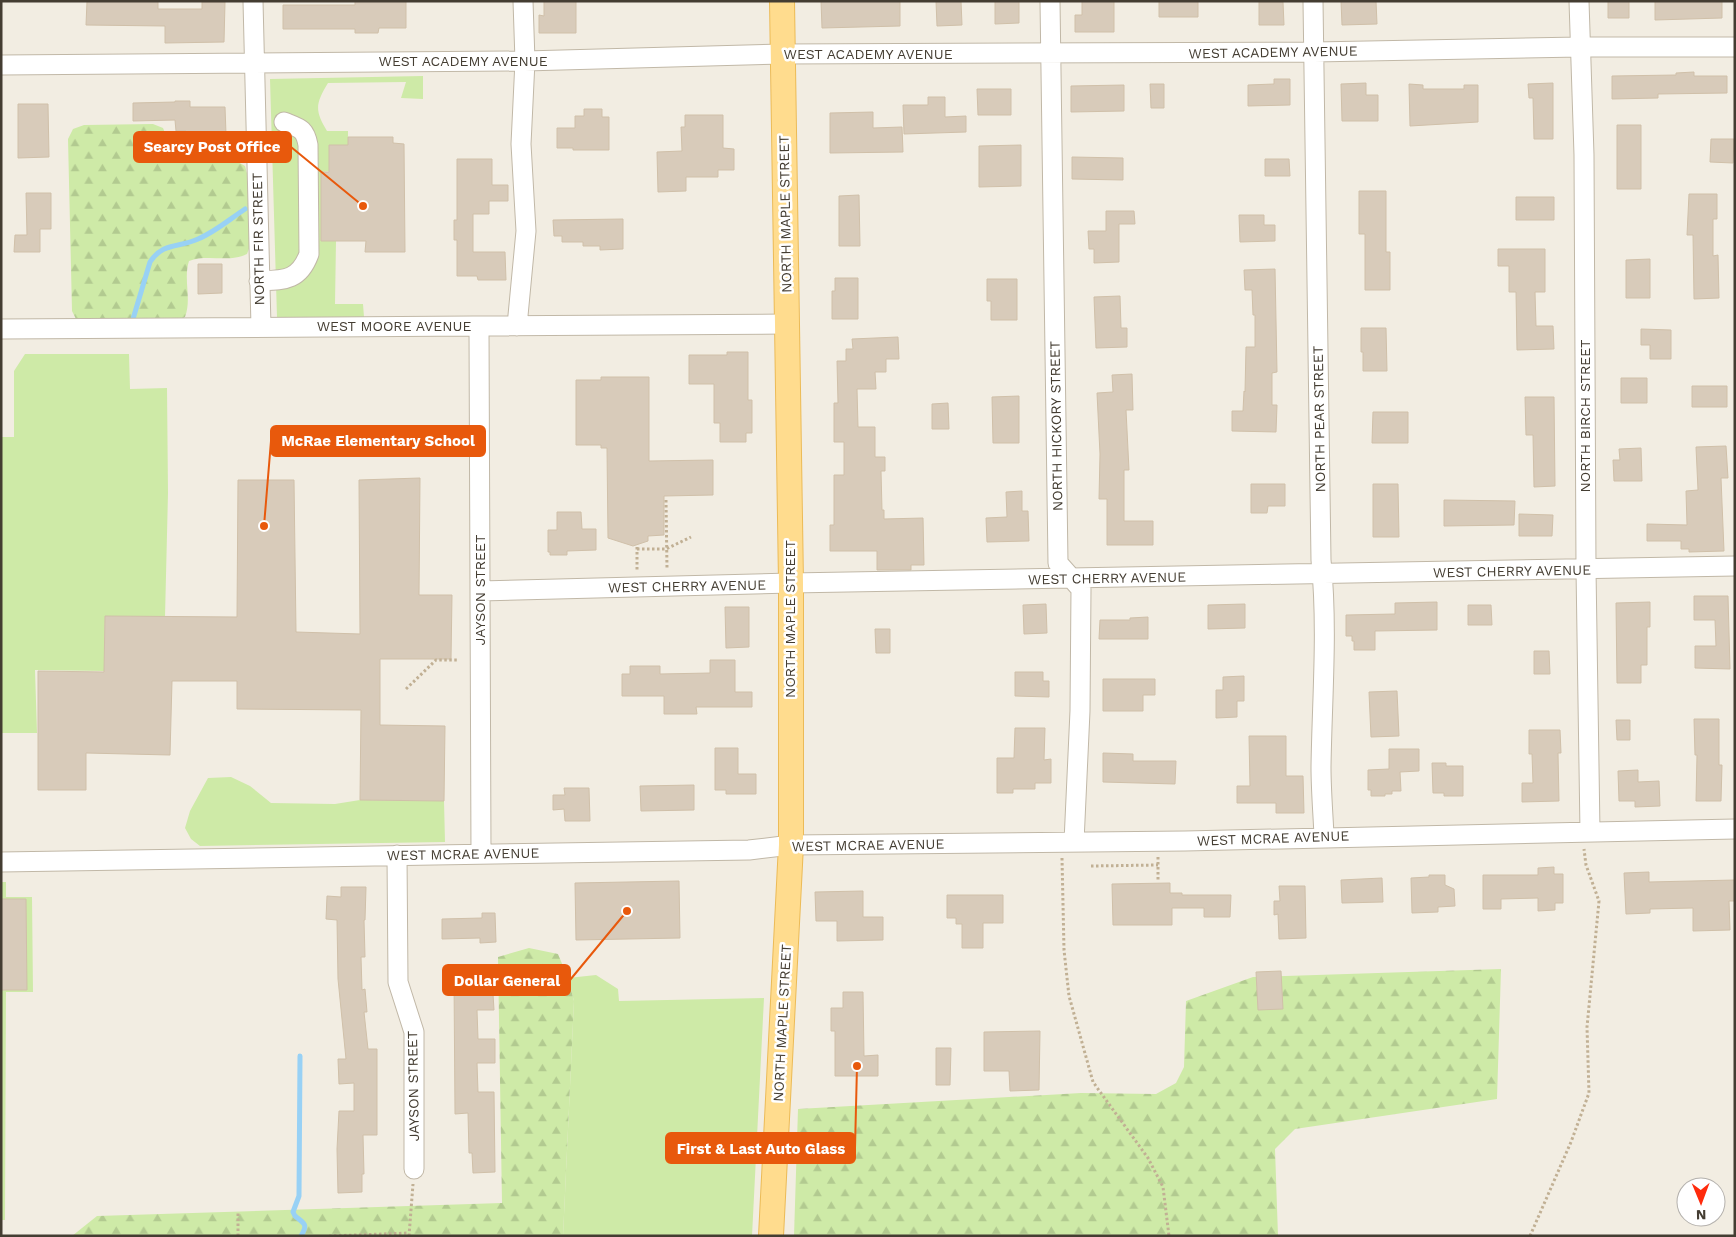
<svg xmlns="http://www.w3.org/2000/svg" width="1736" height="1237" font-family="'Work Sans',sans-serif">
  <style>
    .green { fill: #ceeaa7 }
    .forest { fill: url(#forest-firs) }
    .lines { fill: none; stroke-linecap: round; stroke-linejoin: round }
    .stream { stroke: #98d1f5; stroke-width: 5 }
    .building { fill: #d8cbba; stroke: #d0c0a9 }
    .minor-casing { stroke: #c1b8a7; stroke-width: 21 }
    .major-casing { stroke: #ecbb57; stroke-width: 26 }
    .path { stroke: #c1b094; stroke-width: 3; stroke-dasharray: 2.5 2.5; stroke-linecap: butt }
    .minor { stroke: #fff; stroke-width: 19 }
    .major { stroke: #ffdc8e; stroke-width: 24 }
    .labels { text-anchor: middle; stroke-width: 5; stroke-linejoin: round; paint-order: stroke }
    .street-label { font-size: 14px; fill: #443d32; stroke: #fff }
    .leader { fill: none; stroke: #e8590c; stroke-width: 2 }
    .callout-dot { fill: #e8590c; stroke: #fff; stroke-width: 2 }
    .callout { fill: #e8590c; stroke: #e8590c; stroke-width: 2 }
    .callout-label { font-size: 15px; text-anchor: middle; font-weight: bold; fill: #fff }
  </style>
  <defs>
    <pattern id="forest-firs" width="22" height="20" patternUnits="userSpaceOnUse" patternTransform="scale(1.25)"><rect width="22" height="20" fill="#ceeaa7"/><path d="M5 1l3.5 6h-7zM16 11l3.5 6h-7z" fill="#b2ca90"/></pattern>
  </defs>
  <rect width="100%" height="100%" fill="#f2ede2"/>
  <!-- green -->
  <path class="green" d="M423,76V99L401,98L406,82L328,83C316,103 314,110 327,131H348V145H329V171L321,172V241H336L335,304H363L364,317H277L270,79Z
    M25,354H129L130,389L167,388L168,493L165,617L105,616L104,671L35,670L37,733H1V437H14V371Z
    M231,777L250,786L271,803L335,804L360,800L444,801L445,842L200,846L191,839L185,828L190,811L208,778Z
    M1,882H6V897H32L33,992H6L5,1220H1Z
    M596,975L618,989L619,1001L764,998L752,1236H563L574,1001L568,978Z"/>
  <!-- forest -->
  <path class="forest" d="M153,124L163,128C168,139 167,149 172,159L180,162L236,161L245,166L248,177L250,246L247,254C229,263 207,254 189,261C183,279 192,299 185,317L179,320L83,321L76,319L72,311L68,139L73,129L84,125Z
    M529,948L558,954L568,978L574,1001L563,1236H72L97,1216L502,1203L498,957Z
    M1501,969L1497,1099L1295,1129L1275,1149L1278,1236H794L798,1109L1081,1093L1156,1094L1176,1083L1184,1067L1186,1001L1253,977Z"/>
  <g class="lines">
    <!-- stream -->
    <path class="stream" d="M133,319L150,262C163,242 179,248 198,239C215,232 230,219 245,209
      M300,1056L299,1196L293,1212L295,1216C303,1223 309,1223 301,1236"/>
  </g>
  <!-- building -->
  <path class="building" d="M87,1H158V9H202V2H225L224,42L165,43V26L86,25Z
    M355,1H406V28H379L378,33H355V29H283V5H355Z
    M544,1H576V33H539V15L544,16Z
    M821,1H900V26L822,28Z
    M936,1H961L962,25L937,26Z
    M995,1H1019V23L995,24Z
    M1082,1H1114V32H1075V15H1082Z
    M1159,1H1198V17H1159Z
    M1341,1H1376L1377,24L1342,25Z
    M1608,1H1629V18H1608Z
    M1655,1H1722V18L1655,20Z
    M1259,2H1283L1284,25H1259Z
    M1694,72V76H1727V93L1658,94V98L1612,99V76L1676,75V73Z
    M1274,79H1290V105L1248,106V85L1274,84Z
    M1366,83V95H1378V121H1342L1341,84Z
    M1553,83V139H1534L1533,98H1529L1528,84Z
    M1150,84H1164V108H1151Z
    M1409,84L1423,85V89H1464V85H1478V122L1410,126Z
    M1124,85V111L1071,112V86Z
    M977,89H1011V115H978Z
    M928,97H945V117L966,116V132L904,134L903,105H928Z
    M175,101H190V107H225L226,134H219L220,148L202,149V138H186V131H176L175,120L133,121V103L175,102Z
    M18,104H48L49,157L18,158Z
    M584,109H602V117H609V150H573V148H557V128H575V116H584Z
    M873,112V128L902,127L903,152L830,153V113Z
    M685,115H723V148L734,149V170H718V177H686V191L658,192L657,152L682,151L681,127H685Z
    M1617,125H1641V189H1617Z
    M348,137H393V143L404,144L405,252H365L366,241H321V172H329V145H348Z
    M1711,139H1734L1733,163L1710,162Z
    M1021,145V186L979,187V146Z
    M1072,157L1123,158V180L1072,179Z
    M457,159H492V185H508V201H489V214H473V252H505L506,280H478L477,276H457V240H454V220H457Z
    M1265,159H1289L1290,176H1265Z
    M1359,191H1386V252H1390V290H1365V234H1359Z
    M26,193H51V229H40V252H14L15,235H27Z
    M1689,194H1717V219H1713V256L1718,255L1719,298L1694,299L1693,235H1687Z
    M859,195L860,246H839V196Z
    M1516,197H1554V220H1516Z
    M1106,211H1134L1135,224H1119V262L1094,263V249H1089L1088,231H1106Z
    M1239,215H1264V225H1275V241L1240,242Z
    M623,219V249L600,250V246H583V242H562V236H554L553,220Z
    M1498,249H1545V292H1535L1536,326H1553L1554,349L1517,350L1516,292H1509V266H1498Z
    M1650,259V298H1626V260Z
    M198,264H222V293L198,294Z
    M1275,269L1277,372L1272,373V405H1277L1276,432L1232,431V411H1243L1244,391L1245,392L1246,347H1255V315H1253L1252,290H1245L1244,270Z
    M835,278H858V319H832V291H835Z
    M987,279H1017V320H991V301H987Z
    M1120,296L1121,328H1127V347L1096,348L1094,297Z
    M1361,328H1386L1387,371H1363V352H1361Z
    M1641,329L1671,330V359H1650V345H1641Z
    M898,337L899,359H886V372H875L876,389H857L858,427H875V457H885V471H881L882,510H884V519L923,518L924,565H911V570H877V551H830V525H834V475H844V442H834V403H838L837,361H846V349H853L852,339Z
    M727,352H748V400H752V433H746V442H720V423H714V384H689V355H727Z
    M1132,374L1133,410H1126L1129,470H1124V521H1153V545H1107V499H1099L1100,454L1097,393L1113,392L1112,375Z
    M601,377H649V461L713,460V495L664,496V535L648,536V541L633,546L608,538L607,448H601V445H576V380H601Z
    M1621,378H1647V403H1621Z
    M1692,386H1727V407H1692Z
    M1019,396V443H993L992,397Z
    M1525,397H1554L1555,486L1534,487L1533,435H1526Z
    M948,403L949,429H932V404Z
    M1373,412H1408V443H1372Z
    M1726,446L1728,478H1721L1724,551L1689,552V549H1681V541H1647V524L1687,525L1686,491L1698,490L1696,447Z
    M1641,448L1642,481H1614L1613,460H1620L1619,449Z
    M420,478L419,595H452L451,659H380V725L445,726L444,801L360,800L361,710L237,709V681H172L170,755L86,753V790H38V671L104,672L105,616L237,617L238,480H294L296,632L360,634L359,480Z
    M1251,484H1285V506H1268L1267,513H1251Z
    M1373,484H1398L1399,537H1373Z
    M1022,491V511H1028L1029,541L987,542L986,518L1007,517L1006,492Z
    M1444,500L1515,501L1514,525L1444,526Z
    M557,512H581L582,529H596V550L567,551V555H550V552H548V530H557Z
    M1519,514L1553,515L1552,536H1519Z
    M1694,596H1728L1730,669L1695,668V646H1716L1715,620H1694Z
    M1437,602V630L1375,631V650H1354V641H1352V636H1346V615L1395,614V603Z
    M1650,602V627H1647V665H1641V683H1617L1616,603Z
    M1046,604L1047,633L1024,634L1023,605Z
    M1245,604V628L1208,629V605Z
    M1468,605H1491L1492,625H1468Z
    M725,607H749V647L726,648Z
    M1148,617V639H1099L1100,620H1130V618Z
    M875,629H890V653H876Z
    M1534,651H1549L1550,674H1534Z
    M710,660H735V692H752V707H696L697,714H664V696H622V674H630V666H660V674L710,673Z
    M1015,672H1043V681H1049V697L1015,696Z
    M1244,676V701H1237V717L1216,718V690H1223V677Z
    M1103,679H1155V695H1143V711H1103Z
    M1397,691L1399,736L1371,737L1369,692Z
    M1694,719H1719V765H1722L1721,801H1696L1697,755H1695Z
    M1616,720H1630V740H1617Z
    M1015,728H1045L1044,760L1051,759V783H1035V789H1013V793H997V758H1014Z
    M1529,730H1560L1561,753H1558L1559,801L1522,802V783H1533L1532,754H1529Z
    M1249,736H1286V776H1303L1304,813H1276V803H1237V786H1250Z
    M715,748H738V774H756V794H726V790H715Z
    M1389,749H1419V771L1400,772L1401,791H1392V794H1385V796H1371V790H1368V770L1389,769Z
    M1103,753L1133,754V761H1176L1175,784L1103,782Z
    M1432,763H1446V766H1463V796H1444V793H1433Z
    M1638,770V782L1659,781L1660,806L1635,807V801H1619L1618,771Z
    M694,785V810L641,811L640,786Z
    M564,788H589L590,821H565L564,809L553,810V795H565Z
    M1554,867V874H1563V903H1555V910L1538,911V898L1501,899V909H1483V875H1538V868Z
    M1649,872V882L1735,880V901H1729L1730,930L1693,931V908L1650,909V913L1626,914L1624,873Z
    M1429,875H1445V885L1454,889L1455,906L1438,907V912L1412,913L1411,878L1429,877Z
    M1382,878L1383,902L1342,903L1341,880Z
    M679,881L680,938L576,940L575,883Z
    M1170,883V893H1182V895H1231L1230,917H1204V908H1172V925H1113L1112,884Z
    M1279,886H1305L1306,938L1279,939L1278,914L1274,915V901H1280Z
    M341,887H366L365,920H364L365,957H361L362,990L365,989L367,1012H364L368,1049H377V1135H363L364,1174H362V1192L338,1193L337,1149L339,1111H354V1083L339,1084L338,1059H346L338,979L337,920L326,919L327,896L341,897Z
    M863,891V917H883V940L837,941V921H816L815,892Z
    M947,895H1003V923H983V948H962V924H956V918H947Z
    M1,899H26L27,990H1Z
    M482,913H495L496,942L480,943V938L442,939V919L482,918Z
    M1281,971L1283,1009L1258,1010L1256,972Z
    M454,978H477V994H493L494,1010H477L478,1039H495V1063H477L478,1092H494L495,1172L473,1173L472,1153H469L468,1113L455,1114Z
    M843,992H863L864,1056L878,1055V1076H835V1031H831V1008H843Z
    M1040,1031L1039,1090L1010,1091L1009,1071H984V1032Z
    M936,1048H951L950,1085H936Z"/>
  <g class="lines">
    <defs>
      <path id="minor" d="M253,1L261,327
        M1050,1L1058,563L1081,589L1080,711L1074,842
        M1313,1L1321,560C1328,629 1322,698 1321,767C1321,790 1323,813 1324,836
        M1579,1L1584,155L1586,569L1590,832
        M1,65L525,61L783,54L1314,52L1580,47H1735
        M259,281C284,280 299,281 309,254L308,145C305,128 299,128 284,122
        M479,326L481,854
        M517,326L526,231L521,144L525,61L523,1
        M1,329L786,324
        M480,591L791,583L1735,566
        M397,855L398,982L414,1032V1169
        M1,862L749,850L791,845L1185,841L1735,829"/>
      <path id="major" d="M771,1236L791,845V583L782,1"/>
    </defs>
    <!-- minor casing -->
    <use href="#minor" class="minor-casing"/>
    <!-- major casing -->
    <use href="#major" class="major-casing"/>
    <!-- path -->
    <path class="path" d="M666,500L667,569
      M637,547V572
      M637,549H666L691,537
      M406,689L436,660H457
      M1158,857V881
      M1062,858L1064,950L1069,996L1093,1082L1148,1158L1163,1187L1169,1236
      M1091,866L1158,865
      M238,1236V1212
      M329,1236L409,1233
      M409,1236L413,1184
      M1530,1236L1571,1142L1589,1093L1587,1027L1599,901L1586,865L1584,849"/>
    <!-- minor -->
    <use href="#minor" class="minor"/>
    <!-- major -->
    <use href="#major" class="major"/>
  </g>
  <g class="labels">
    <!-- street labels -->
    <g class="street-label">
      <text transform="translate(1273 52) rotate(-1)" y="5">WEST ACADEMY AVENUE</text>
      <text x="868" y="59">WEST ACADEMY AVENUE</text>
      <text x="463" y="66">WEST ACADEMY AVENUE</text>
      <text transform="translate(785 214) rotate(-91)" y="5">NORTH MAPLE STREET</text>
      <text transform="translate(258 239) rotate(-91)" y="5">NORTH FIR STREET</text>
      <text x="394" y="331">WEST MOORE AVENUE</text>
      <text transform="translate(1585 416) rotate(-90)" y="5">NORTH BIRCH STREET</text>
      <text transform="translate(1319 419) rotate(-91)" y="5">NORTH PEAR STREET</text>
      <text transform="translate(1056 426) rotate(-91)" y="5">NORTH HICKORY STREET</text>
      <text transform="translate(1512 571) rotate(-1)" y="5">WEST CHERRY AVENUE</text>
      <text transform="translate(1107 578) rotate(-1)" y="5">WEST CHERRY AVENUE</text>
      <text transform="translate(687 586) rotate(-1)" y="5">WEST CHERRY AVENUE</text>
      <text transform="translate(480 590) rotate(-90)" y="5">JAYSON STREET</text>
      <text transform="translate(790 619) rotate(-90)" y="5">NORTH MAPLE STREET</text>
      <text transform="translate(1273 838) rotate(-2)" y="5">WEST MCRAE AVENUE</text>
      <text transform="translate(868 845) rotate(-1)" y="5">WEST MCRAE AVENUE</text>
      <text transform="translate(463 854) rotate(-1)" y="5">WEST MCRAE AVENUE</text>
      <text transform="translate(782 1023) rotate(-87)" y="5">NORTH MAPLE STREET</text>
      <text transform="translate(413 1086) rotate(-91)" y="5">JAYSON STREET</text>
    </g>
  </g>
  <!-- callouts -->
  <path class="leader" d="M363 206L291 147M264 526L271 441M627 911L570 980M857 1066L855 1148"/>
  <g class="callout-dot">
    <circle cx="363" cy="206" r="5"/>
    <circle cx="264" cy="526" r="5"/>
    <circle cx="627" cy="911" r="5"/>
    <circle cx="857" cy="1066" r="5"/>
  </g>
  <g class="callout">
    <rect x="134" y="132" width="157" height="30" rx="5"/>
    <rect x="271" y="426" width="214" height="30" rx="5"/>
    <rect x="443" y="965" width="127" height="30" rx="5"/>
    <rect x="666" y="1133" width="189" height="30" rx="5"/>
  </g>
  <g class="callout-label">
    <text x="212" y="152">Searcy Post Office</text>
    <text x="378" y="446">McRae Elementary School</text>
    <text x="507" y="986">Dollar General</text>
    <text x="761" y="1154">First &amp; Last Auto Glass</text>
  </g>
  <!-- border -->
  <rect width="1736" height="1237" fill="none" stroke="#443d32" stroke-width="5"/>
  <!-- north arrow -->
  <g transform="translate(1701 1202) rotate(179)"><circle r="24" fill="#ffffff" stroke="#b4b1ad"/>
  <path d="M0-4L9 19L0 12L-9 19Z" fill="#ff2b0c"/>
  <text y="-8" font-size="14" font-weight="bold" text-anchor="middle" fill="#443d32">N</text>
  </g>
</svg>
